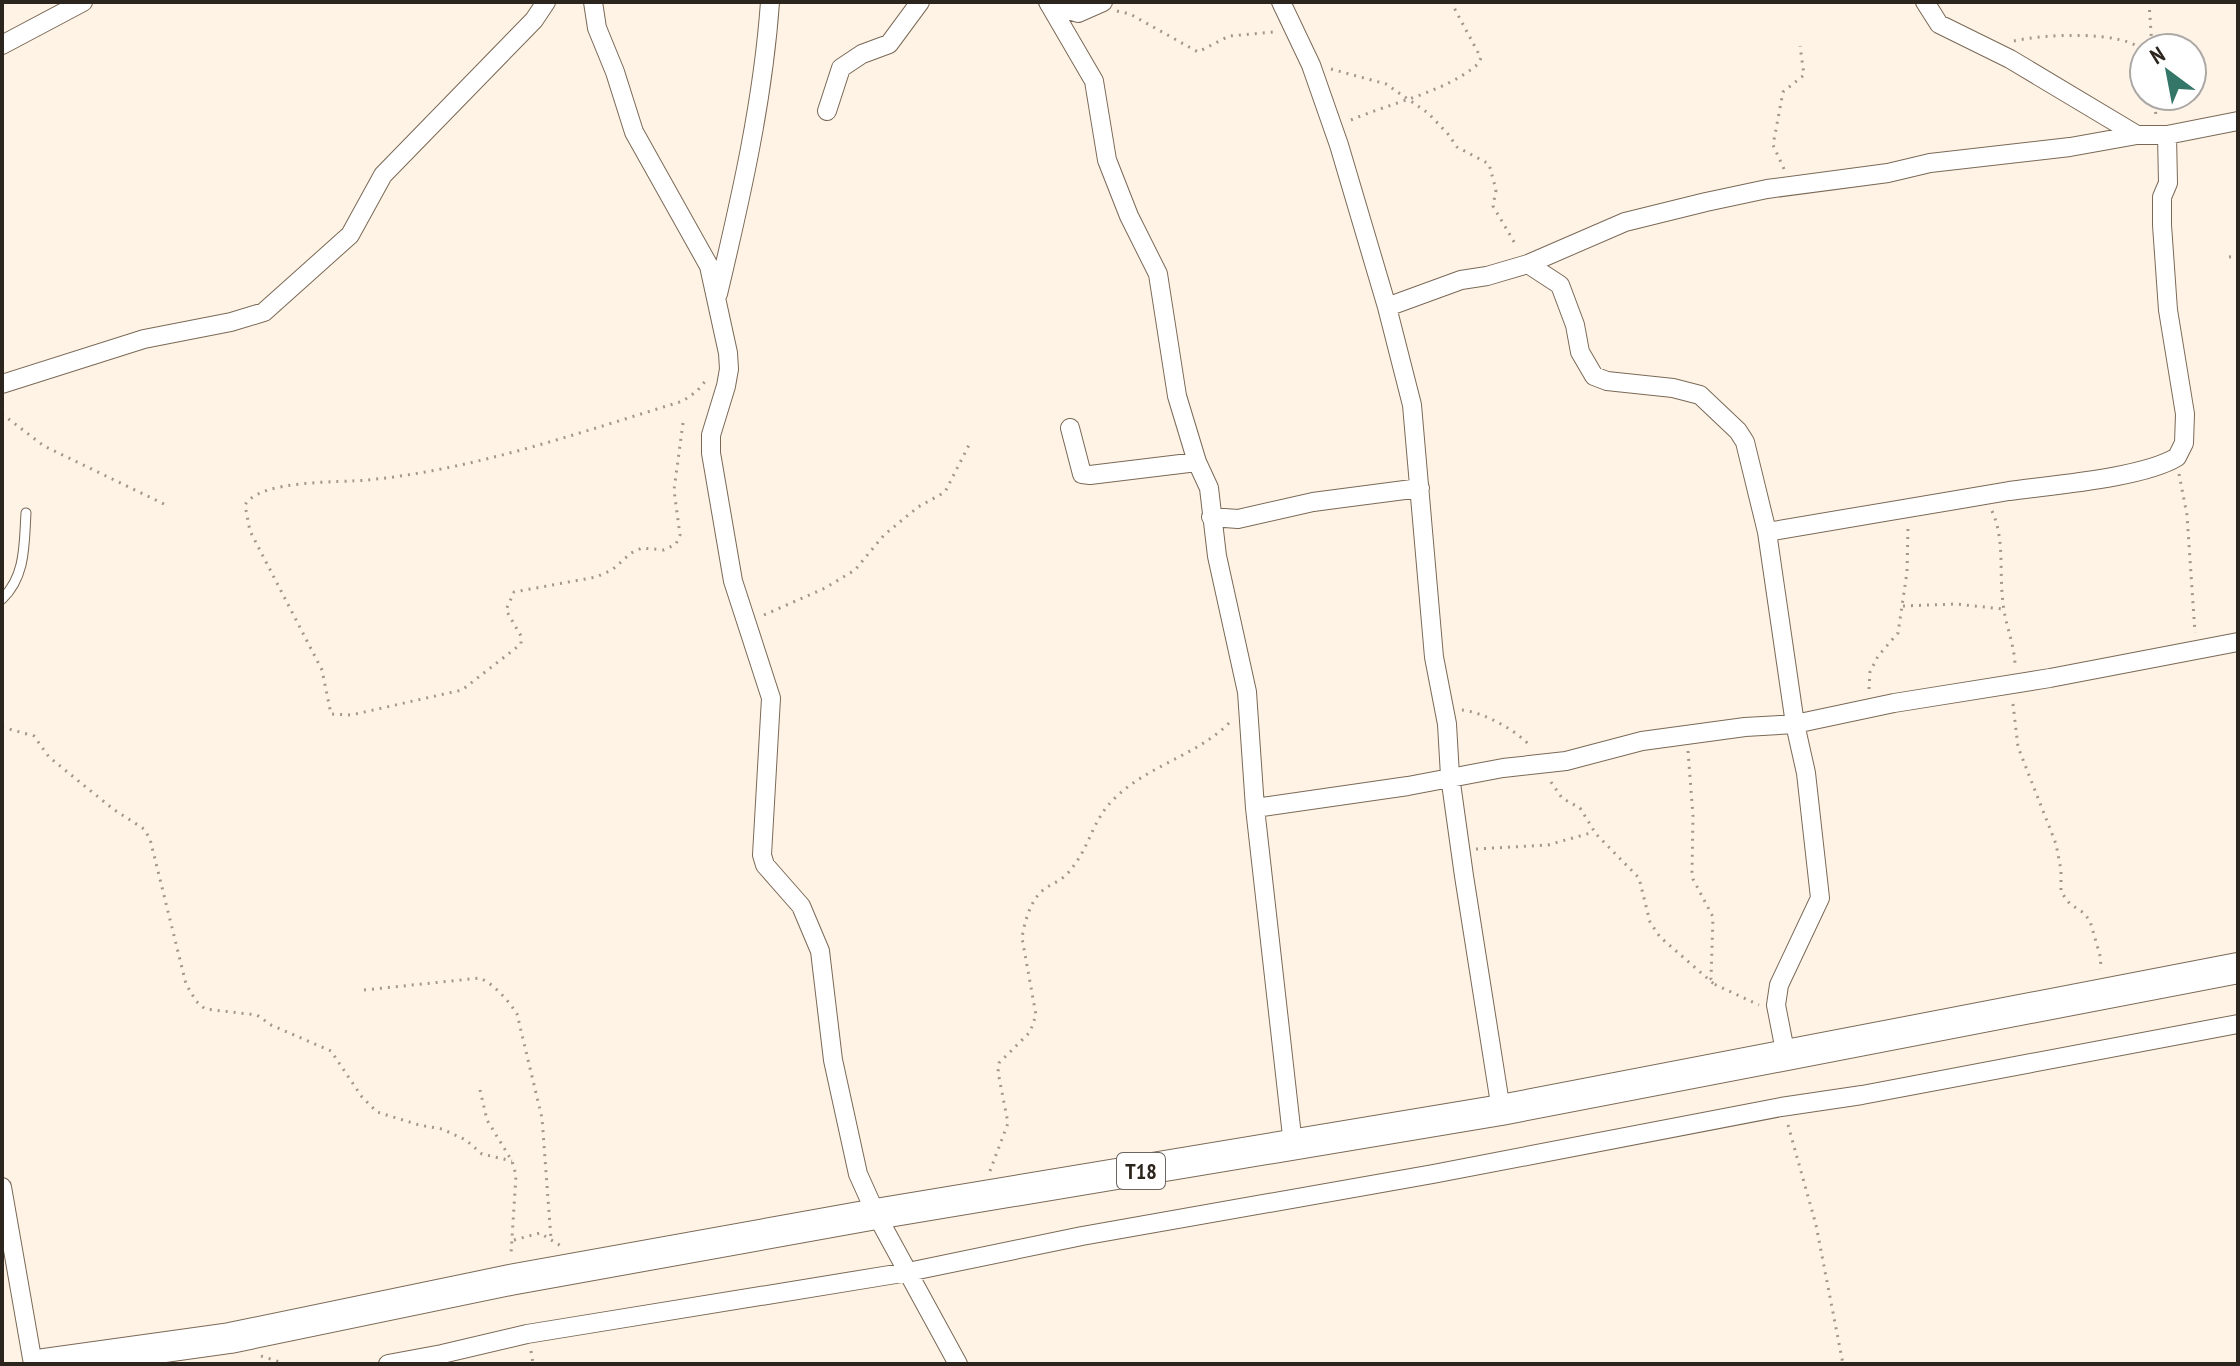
<svg xmlns="http://www.w3.org/2000/svg" width="2240" height="1366" font-family="'PT Sans Narrow',sans-serif">
  <style>
    .lines { fill: none; stroke-linecap: round; stroke-linejoin: round }
    .service-casing { stroke: #7a6956; stroke-width: 11 }
    .minor-casing { stroke: #7a6956; stroke-width: 20 }
    .trunk-casing { stroke: #7a6956; stroke-width: 32 }
    .path { stroke: #a1988d; stroke-width: 3; stroke-dasharray: 2 6; stroke-linecap: butt }
    .service { stroke: #fff; stroke-width: 9 }
    .minor { stroke: #fff; stroke-width: 18 }
    .trunk { stroke: #fff; stroke-width: 30 }
    .labels { text-anchor: middle; stroke-width: 8; stroke-linejoin: round; paint-order: stroke }
    .shield { fill: #fff; stroke: #6b6661; stroke-width: 2 }
    .shield-label { font-size: 22px; font-weight: bold; fill: #2c251d }
  </style>
  <rect width="100%" height="100%" fill="#fff3e6"/>
  <g class="lines">
    <defs>
      <path id="service" d="M2,599C26,576 24,544 26,513"/>
      <path id="minor" d="M593,2L597,28L615,72L634,132L709,266L728,353L729,369L726,386L711,435V453L733,581L771,698L762,855L765,865L801,906L820,951L833,1060L858,1174L876,1214L958,1364
        M1048,2L1094,81L1107,160L1129,216L1158,274L1177,396L1197,462L1209,488L1217,556L1247,692L1255,808L1293,1145
        M1281,2L1311,65L1339,145L1387,307L1412,405L1434,657L1447,724L1450,776L1464,876L1501,1110
        M1925,2L1939,24L2010,59L2137,135H2167L2238,121
        M1049,4L1078,13L1103,2
        M2,45L83,2
        M827,111L841,68L862,54L889,44L920,2
        M1528,264L1560,285L1575,325L1580,352L1594,376L1607,381L1673,388L1700,395L1738,431L1745,442L1767,532L1795,724L1806,773L1820,898L1779,985L1776,1005L1786,1056
        M718,294C741,197 763,101 770,2
        M1387,307L1461,280L1487,276L1528,264L1625,222L1706,202L1767,189L1888,173L1930,163L2070,147L2137,135
        M2,384L144,339L231,322L264,312L350,235L383,175L534,20L546,2
        M1070,428L1082,474L1090,475L1197,462
        M1211,517L1238,519L1313,502L1420,488
        M1767,532C1848,519 1928,504 2009,491C2052,485 2143,478 2177,457L2184,443L2185,414L2168,310L2162,225V197L2168,183L2167,135
        M1255,808L1408,786L1503,768L1566,761L1642,741L1745,727L1795,724L1894,703L2050,678L2238,642
        M2,1187L33,1364
        M388,1364L442,1354L527,1334L908,1272L1082,1236L1433,1174L1781,1107L1862,1095L2238,1024"/>
      <path id="trunk" d="M43,1364L230,1338L510,1280L876,1214L1501,1110L2238,968"/>
    </defs>
    <!-- service casing -->
    <use href="#service" class="service-casing"/>
    <!-- minor casing -->
    <use href="#minor" class="minor-casing"/>
    <!-- trunk casing -->
    <use href="#trunk" class="trunk-casing"/>
    <!-- path -->
    <path class="path" d="M2149,2L2152,48
      M1117,11L1130,14L1198,52L1229,36L1274,32
      M2014,41C2043,34 2124,30 2144,51
      M1331,69L1386,84L1428,113L1448,134L1457,147L1489,164L1496,190L1493,206L1517,247
      M2154,96L2156,116
      M1351,120C1390,103 1446,92 1478,64L1481,58L1451,2
      M1784,169L1773,145L1783,92L1804,75L1800,46
      M2229,257L2238,256
      M2,414L44,446L166,505
      M683,423L674,490L680,535L676,544L664,550L642,548L631,553L612,570L596,577L514,592L506,610L521,636V644L462,690L351,715L331,714L322,670L250,531L245,505C260,479 339,483 367,480C474,470 581,432 683,401L697,391L708,378
      M2179,474L2187,515L2195,633
      M1992,511C2005,539 1999,573 2003,603C2005,624 2014,643 2015,664
      M1903,606L1956,604L2003,609
      M764,615L825,588L855,570L884,535L918,507L945,492L969,445
      M1869,689L1870,672L1878,656L1898,633L1907,572L1908,527
      M2013,704L2018,747L2056,844L2061,870V892L2070,904L2084,913L2090,921L2101,959L2100,970
      M1462,710C1483,712 1518,731 1531,747
      M2,727L34,736L49,757L113,809L144,829L150,839L186,984L196,1001L205,1009L257,1015L271,1025L331,1051L362,1097L377,1112L419,1125L442,1129L466,1140L482,1154L512,1161
      M1688,751L1693,816L1692,872L1693,879L1713,917L1711,979L1714,984L1759,1005
      M1551,782L1562,798L1580,808L1596,834L1639,878L1650,922L1660,937L1714,984
      M1476,849L1548,845L1594,832
      M364,990L480,978C495,985 508,1000 517,1014L542,1118L551,1239
      M480,1090L487,1120L512,1161L516,1175L511,1254
      M1788,1125L1816,1225L1843,1364
      M990,1171L1008,1123L998,1072L999,1063L1030,1032L1036,1015L1022,938C1024,924 1030,902 1041,892C1048,885 1059,882 1066,875C1091,849 1090,821 1116,797C1149,765 1198,755 1230,722
      M514,1240L540,1233L561,1246
      M531,1351L533,1364
      M261,1356L286,1364"/>
    <!-- service -->
    <use href="#service" class="service"/>
    <!-- minor -->
    <use href="#minor" class="minor"/>
    <!-- trunk -->
    <use href="#trunk" class="trunk"/>
  </g>
  <g class="labels">
    <!-- shield labels -->
    <rect class="shield" x="1117" y="1153" width="48" height="36" rx="6"/>
    <g class="shield-label">
      <text x="1141" y="1179">T18</text>
    </g>
  </g>
  <!-- border -->
  <rect width="2240" height="1366" fill="none" stroke="#2c251d" stroke-width="8"/>
  <!-- north arrow -->
  <g transform="translate(2168 72) rotate(328)"><circle r="38" fill="#ffffff" stroke="#aba8a5" stroke-width="2"/>
  <path d="M0-6L14 30L0 20L-14 30Z" fill="#347668"/>
  <text y="-12" font-size="22" font-weight="bold" text-anchor="middle" fill="#2c251d">N</text>
  </g>
</svg>
